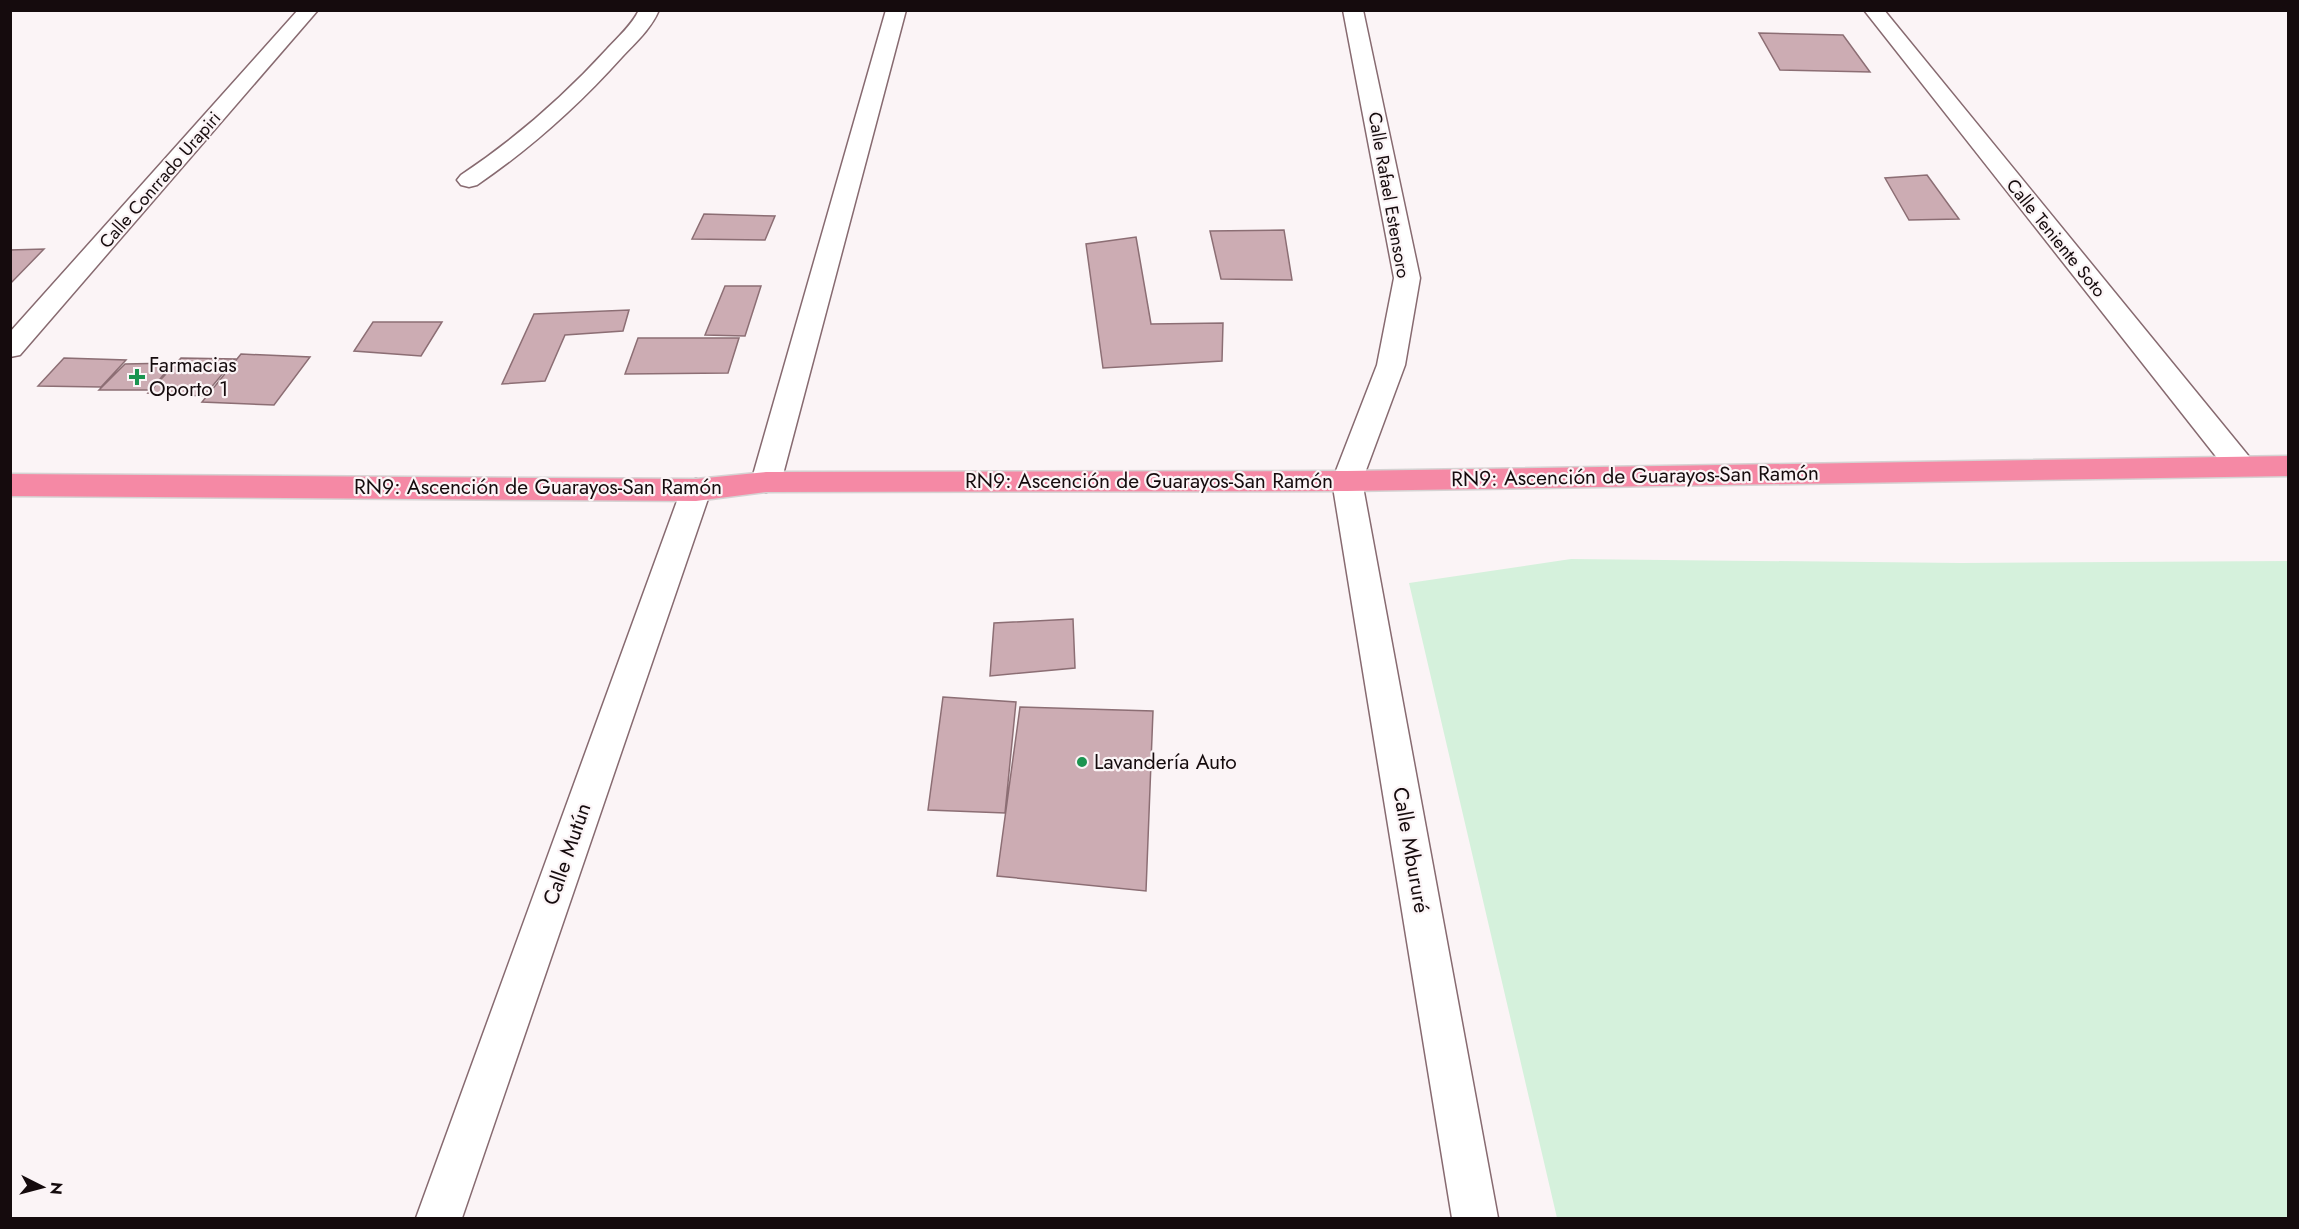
<svg xmlns="http://www.w3.org/2000/svg" width="2299" height="1229" font-family="Jost,sans-serif">
  <style>
    .green { fill: #d5f1dc }
    .building { fill: #ccacb3; stroke: #8c6e74; stroke-width: 1.5 }
    .lines { fill: none; stroke-linecap: round; stroke-linejoin: round }
    .minor-casing { stroke: #876a70; stroke-width: 3 }
    .highway-casing { stroke: #d5d3d3; stroke-width: 3 }
    .minor { fill: #fff; fill-rule: evenodd }
    .highway { fill: #f589a5; fill-rule: evenodd }
    .poi-dot { fill: #1b9450; stroke: #fbf4f6; stroke-width: 2 }
    .labels { text-anchor: middle; stroke-width: 4.5; stroke-linejoin: round; paint-order: stroke }
    .far-street-label { font-size: 18px; fill: #150b0d; stroke: #fbf4f6 }
    .poi-label { font-size: 21px; fill: #150b0d; stroke: #fbf4f6; text-anchor: start }
    .street-label { font-size: 21px; fill: #150b0d; stroke: #fbf4f6 }
  </style>
  <rect width="100%" height="100%" fill="#fbf4f6"/>
  <!-- green -->
  <path class="green" d="M1571,559L1961,563L2288,561V1218H1557L1409,583Z"/>
  <!-- building -->
  <path class="building" d="M1759,33L1843,35L1870,72L1780,70Z
    M1927,175L1959,219L1909,220L1885,178Z
    M704,214L775,216L765,240L692,239Z
    M1284,230L1292,280L1221,279L1210,231Z
    M1136,237L1151,324L1223,323L1222,361L1103,368L1086,244Z
    M44,249L10,284V250Z
    M725,286H761L745,336L705,335Z
    M629,310L623,331L565,335L545,381L502,384L534,314Z
    M373,322H442L421,356L354,351Z
    M638,338H739L728,373L625,374Z
    M241,354L310,357L274,405L202,402Z
    M64,358L126,360L101,387L38,386Z
    M181,358L235,359L204,396L148,393Z
    M172,363L152,390H99L125,364Z
    M1073,619L1075,668L990,676L994,623Z
    M943,697L1016,702L1005,813L928,810Z
    M1020,707L1153,711L1146,891L997,876Z"/>
  <g class="lines">
    <defs>
      <path id="minor" d="M298,10H318L20,355L10,357V332Z
        M639,10H659C651,29 635,43 622,57C578,106 531,148 477,185L469,187L461,185L457,180L461,175C515,139 563,97 607,49C618,37 632,25 639,10Z
        M886,10H906L781,482L777,489L766,492L755,489L751,482Z
        M1343,10H1363L1420,278L1405,365L1362,481L1498,1218H1452L1332,481L1377,365L1394,278Z
        M1864,10H1884L2251,459L2255,466L2251,473L2240,476L2229,473Z
        M696,479L707,482L711,490L462,1218H416L681,490L685,482Z"/>
      <path id="highway" d="M2288,456V476L1347,491L766,492L696,501L10,496V474L696,479L766,472L1347,471Z"/>
    </defs>
    <!-- minor casing -->
    <use href="#minor" class="minor-casing"/>
    <!-- highway casing -->
    <use href="#highway" class="highway-casing"/>
    <!-- minor -->
    <use href="#minor" class="minor"/>
    <!-- highway -->
    <use href="#highway" class="highway"/>
  </g>
  <!-- markers -->
  <g class="poi-dot">
    <path d="M134 368h6v6h6v6h-6v6h-6v-6h-6v-6h6z"/>
    <circle cx="1082" cy="762" r="6"/>
  </g>
  <g class="labels">
    <!-- far-street labels -->
    <g class="far-street-label">
      <text transform="translate(160 180) rotate(-49)" y="6">Calle Conrrado Urapiri</text>
      <text transform="translate(1389 195) rotate(80)" y="6">Calle Rafael Estensoro</text>
      <text transform="translate(2056 238) rotate(51)" y="6">Calle Teniente Soto</text>
    </g>
    <!-- poi labels -->
    <g class="poi-label">
      <text x="149" y="372">Farmacias<tspan x="149" dy="24">Oporto 1</tspan></text>
      <text x="1094" y="769">Lavandería Auto</text>
    </g>
    <!-- street labels -->
    <g class="street-label">
      <text transform="translate(1635 476) rotate(-1)" y="7">RN9: Ascención de Guarayos-San Ramón</text>
      <text x="1149" y="488">RN9: Ascención de Guarayos-San Ramón</text>
      <text x="538" y="494">RN9: Ascención de Guarayos-San Ramón</text>
      <text transform="translate(1411 850) rotate(80)" y="7">Calle Mbururé</text>
      <text transform="translate(567 854) rotate(-71)" y="7">Calle Mutún</text>
    </g>
  </g>
  <!-- border -->
  <rect width="2299" height="1229" fill="none" stroke="#150b0d" stroke-width="24"/>
  <!-- north arrow -->
  <g transform="translate(42 1187) rotate(96)" stroke="#fbf4f6" stroke-width="4.5" paint-order="stroke">
  <path d="M0-4.5L10 22L0 15L-10 22Z" fill="#150b0d"/>
  <text y="-9" font-size="16" font-weight="bold" text-anchor="middle" fill="#150b0d">N</text>
  </g>
</svg>
